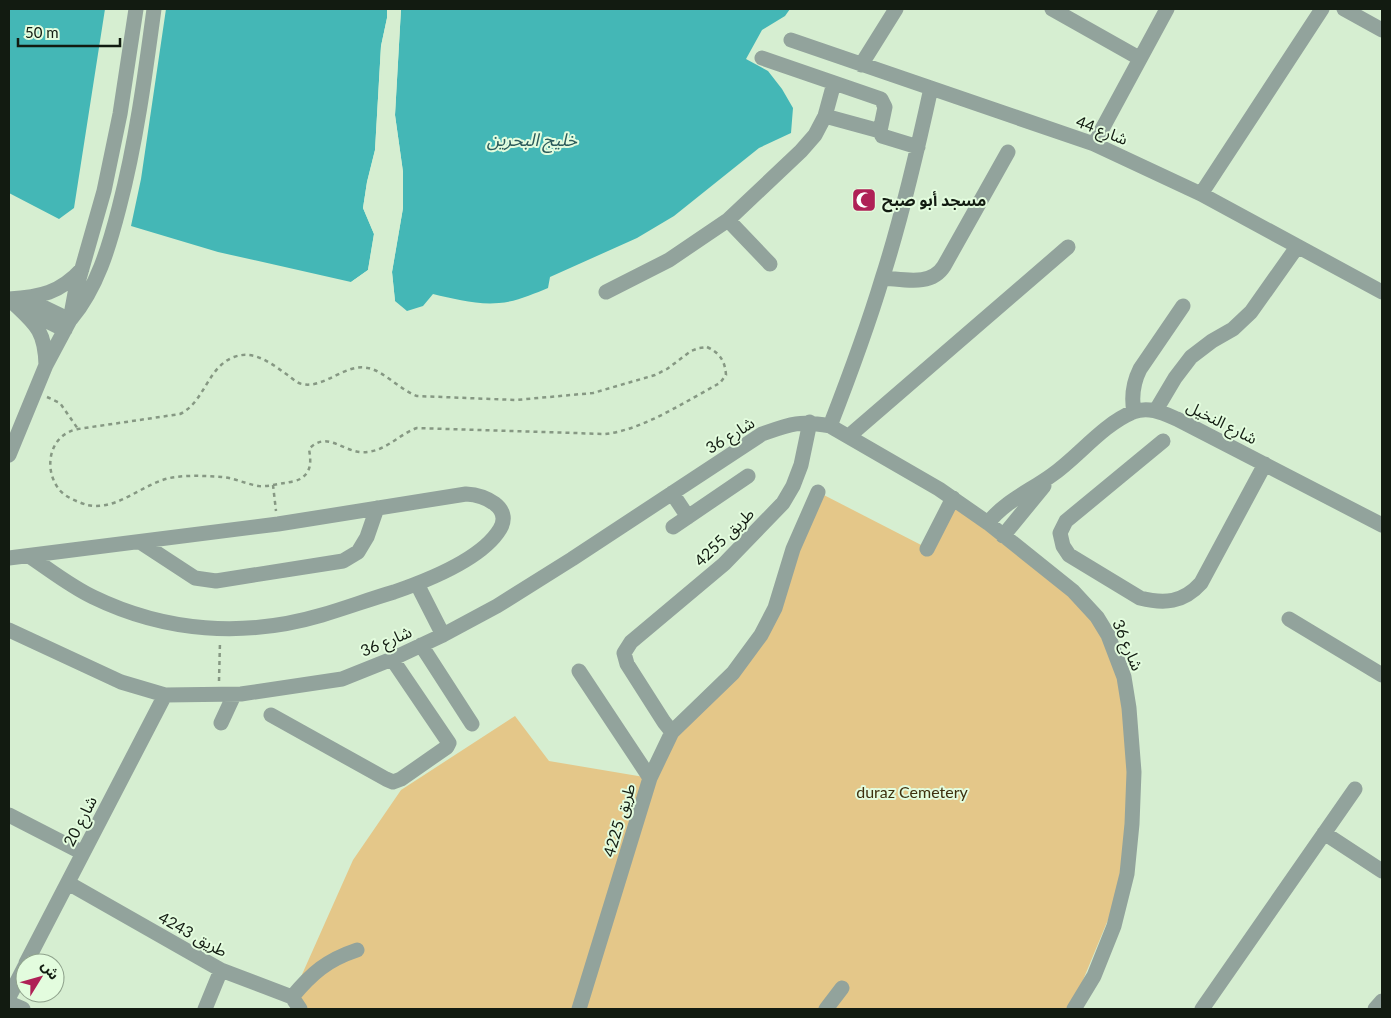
<svg xmlns="http://www.w3.org/2000/svg" width="1391" height="1018" font-family="Lato,'Noto Sans Arabic',sans-serif">
  <style>
    .green { fill: #e4c789 }
    .water { fill: #44b7b6 }
    .pier { fill: #d6eed1 }
    .lines { fill: none; stroke-linecap: round; stroke-linejoin: round }
    .path { stroke: #869883; stroke-width: 2.5; stroke-dasharray: 4 4; stroke-linecap: butt }
    .minor { stroke: #92a39c; stroke-width: 15 }
    .labels { text-anchor: middle; stroke-width: 4; stroke-linejoin: round; paint-order: stroke }
    .street-label { font-size: 16px; fill: #121b11; stroke: #e3fcde }
    .poi-label { font-size: 16px; font-weight: bold; fill: #121b11; stroke: #e3fcde; text-anchor: start }
    .park-label { font-size: 16px; fill: #3e300e; stroke: #e3fcde }
    .water-label { font-size: 18px; font-style: italic; fill: #2b5b5b; stroke: #e3fcde }
  </style>
  <rect width="100%" height="100%" fill="#d6eed1"/>
  <!-- green -->
  <path class="green" d="M818,492L927,548L953,498L1073,591L1108,635L1129,708L1127,874L1071,1009H300L292,997L353,860L401,790L515,716L549,761L650,778L672,732L761,635Z"/>
  <!-- water -->
  <path class="water" d="M9,9H105L74,208L59,219L9,193Z
    M166,9H387V18L381,46L375,150L367,182L363,208L374,234L368,270L351,282L218,252L131,226L141,179Z
    M401,9H790L785,16L762,30L746,59L768,71L782,89L793,108L791,133L759,148L674,216L637,238L550,277L548,288C533,294 516,302 499,303C477,305 454,299 433,294L423,306L407,311L395,301L392,272L403,208V172L395,115Z"/>
  <!-- pier -->
  <path class="pier" d="M387,9H389V19L383,47L378,150L369,183L365,207L377,235L370,271L354,283L351,282L368,270L374,234L363,208L367,182L375,150L381,46L387,18Z
    M398,9H401L395,115L403,172V208L392,272L395,301L393,300L390,272L400,208L401,172L392,115Z"/>
  <g class="lines">
    <!-- path -->
    <path class="path" d="M707,347C720,353 725,361 726,375L720,383C686,401 643,430 605,434L417,428C397,435 384,454 360,452C341,450 326,431 309,449C311,461 312,472 300,479C296,481 290,482 285,483C277,484 267,487 259,486C246,484 234,478 222,477C207,476 191,475 176,477C145,480 119,512 87,505C78,502 64,497 58,488C43,467 50,434 78,429L180,414C205,402 207,367 234,357C255,349 273,365 289,376C293,379 297,383 302,384C324,389 345,363 368,368C384,371 400,390 417,396L516,400L593,393L655,375L667,369L691,351L699,348Z
      M47,397L60,403L78,429
      M273,485L276,511
      M219,681L220,642"/>
    <!-- minor -->
    <path class="minor" d="M1052,9L1139,58
      M1344,9L1382,30
      M791,40L1094,144L1201,194L1382,292
      M762,58L881,99L885,107L880,131L882,136L918,147
      M861,65L896,9
      M825,116L880,131
      M1094,144L1167,9
      M1201,194L1322,9
      M728,220L770,264
      M883,278C903,279 931,287 944,266L1008,152
      M606,292L669,260L728,220L801,151L815,135L825,116L834,83
      M9,299C40,297 60,293 82,269
      M9,299C34,323 45,328 46,365
      M22,302L43,307L70,320
      M29,312L65,330
      M71,319C97,288 109,247 119,208C136,143 145,76 154,9
      M1156,410L1175,378L1191,357L1212,341L1233,329L1251,312L1297,247
      M1134,412C1131,396 1133,383 1140,369L1183,306
      M830,426C849,377 867,329 882,279C902,217 917,152 931,88
      M849,436L1068,247
      M1163,441L1066,521L1060,533L1063,546L1069,555L1140,598C1164,604 1183,603 1201,583L1265,464
      M9,455L46,365L70,320L75,293L104,191L120,114L136,9
      M672,493L688,517
      M988,523C1005,501 1030,491 1052,475C1079,456 1102,425 1133,412C1149,406 1163,413 1177,419L1382,525
      M673,527L748,476
      M1003,536L1044,486
      M140,542L195,578L216,581L343,561L358,552L367,537L377,508
      M927,549L953,498
      M9,558L278,524L466,494C484,495 513,507 500,529C482,559 426,581 394,592C370,599 346,608 322,615C244,638 165,632 93,597C70,586 50,570 29,556
      M417,584L443,635
      M1289,619L1382,675
      M9,630L121,682L165,695L241,694L342,679L392,659L443,635L497,606L572,559L762,434C790,424 799,420 830,426L939,489L988,523L1073,591L1097,617L1108,635L1124,677L1129,708L1134,772L1132,824L1127,874L1114,926L1094,976L1074,1009
      M421,645L472,724
      M579,671L650,778
      M271,715L386,779L393,782L401,779L447,747L449,743L392,659
      M221,723L234,695
      M672,732L733,673L761,635L775,608L793,549L818,492
      M9,815L83,853
      M1324,833L1382,871
      M68,883L221,970L292,997L300,1009
      M26,963L165,695
      M9,997L25,966
      M292,997C312,973 327,960 357,950
      M9,1003L23,1009
      M205,1009L221,970
      M579,1009L650,778L672,732L664,722L627,664L624,653L631,642L724,564L783,503L793,486L801,465L810,422
      M826,1009L842,988
      M1202,1009L1355,789
      M1375,1009L1382,1001"/>
  </g>
  <!-- icons -->
  <defs>
    <symbol id="mosque-square" viewBox="-11 -11 22 22"><rect x="-9" y="-9" width="18" height="18" rx="4" fill="#af2056" stroke="#e3fcde"/><path d="M3.5-4.9A6 6 0 1 0 3.5 4.9A5 5 0 1 1 3.5-4.9Z" fill="#fff"/></symbol>
  </defs>
  <g fill-rule="evenodd">
    <use href="#mosque-square" x="850" y="186" width="28" height="28"/>
  </g>
  <g class="labels">
    <!-- street labels -->
    <g class="street-label">
      <text transform="translate(1102 130) rotate(21)" y="6">شارع 44</text>
      <text transform="translate(1222 422) rotate(27)" y="6">شارع النخيل</text>
      <text transform="translate(730 435) rotate(-32)" y="6">شارع 36</text>
      <text transform="translate(724 537) rotate(-44)" y="6">طريق 4255</text>
      <text transform="translate(386 641) rotate(-23)" y="6">شارع 36</text>
      <text transform="translate(1128 645) rotate(67)" y="6">شارع 36</text>
      <text transform="translate(619 820) rotate(-73)" y="6">طريق 4225</text>
      <text transform="translate(80 821) rotate(-63)" y="6">شارع 20</text>
      <text transform="translate(193 934) rotate(29)" y="6">طريق 4243</text>
    </g>
    <!-- poi labels -->
    <g class="poi-label">
      <text x="882" y="206">مسجد أبو صبح</text>
    </g>
    <!-- park labels -->
    <g class="park-label">
      <text x="912" y="798">duraz Cemetery</text>
    </g>
    <!-- water labels -->
    <g class="water-label">
      <text x="532" y="146">خليج البحرين</text>
    </g>
  </g>
  <!-- border -->
  <rect width="1391" height="1018" fill="none" stroke="#121b11" stroke-width="20"/>
  <!-- north arrow -->
  <g transform="translate(40 978) rotate(53)"><circle r="24" fill="#e3fcde" stroke="#8fa28c"/>
  <path d="M0-4L9 19L0 12L-9 19Z" fill="#af2056"/>
  <text y="-8" font-size="14" font-weight="bold" text-anchor="middle" fill="#121b11">ش</text>
  </g>
  <!-- scale -->
  <path d="M18 38v8h102v-8" fill="none" stroke="#121b11" stroke-width="2.5"/>
  <text x="25" y="38" font-size="15" fill="#121b11" stroke="#e3fcde" stroke-width="4" paint-order="stroke">50 m</text>
</svg>
